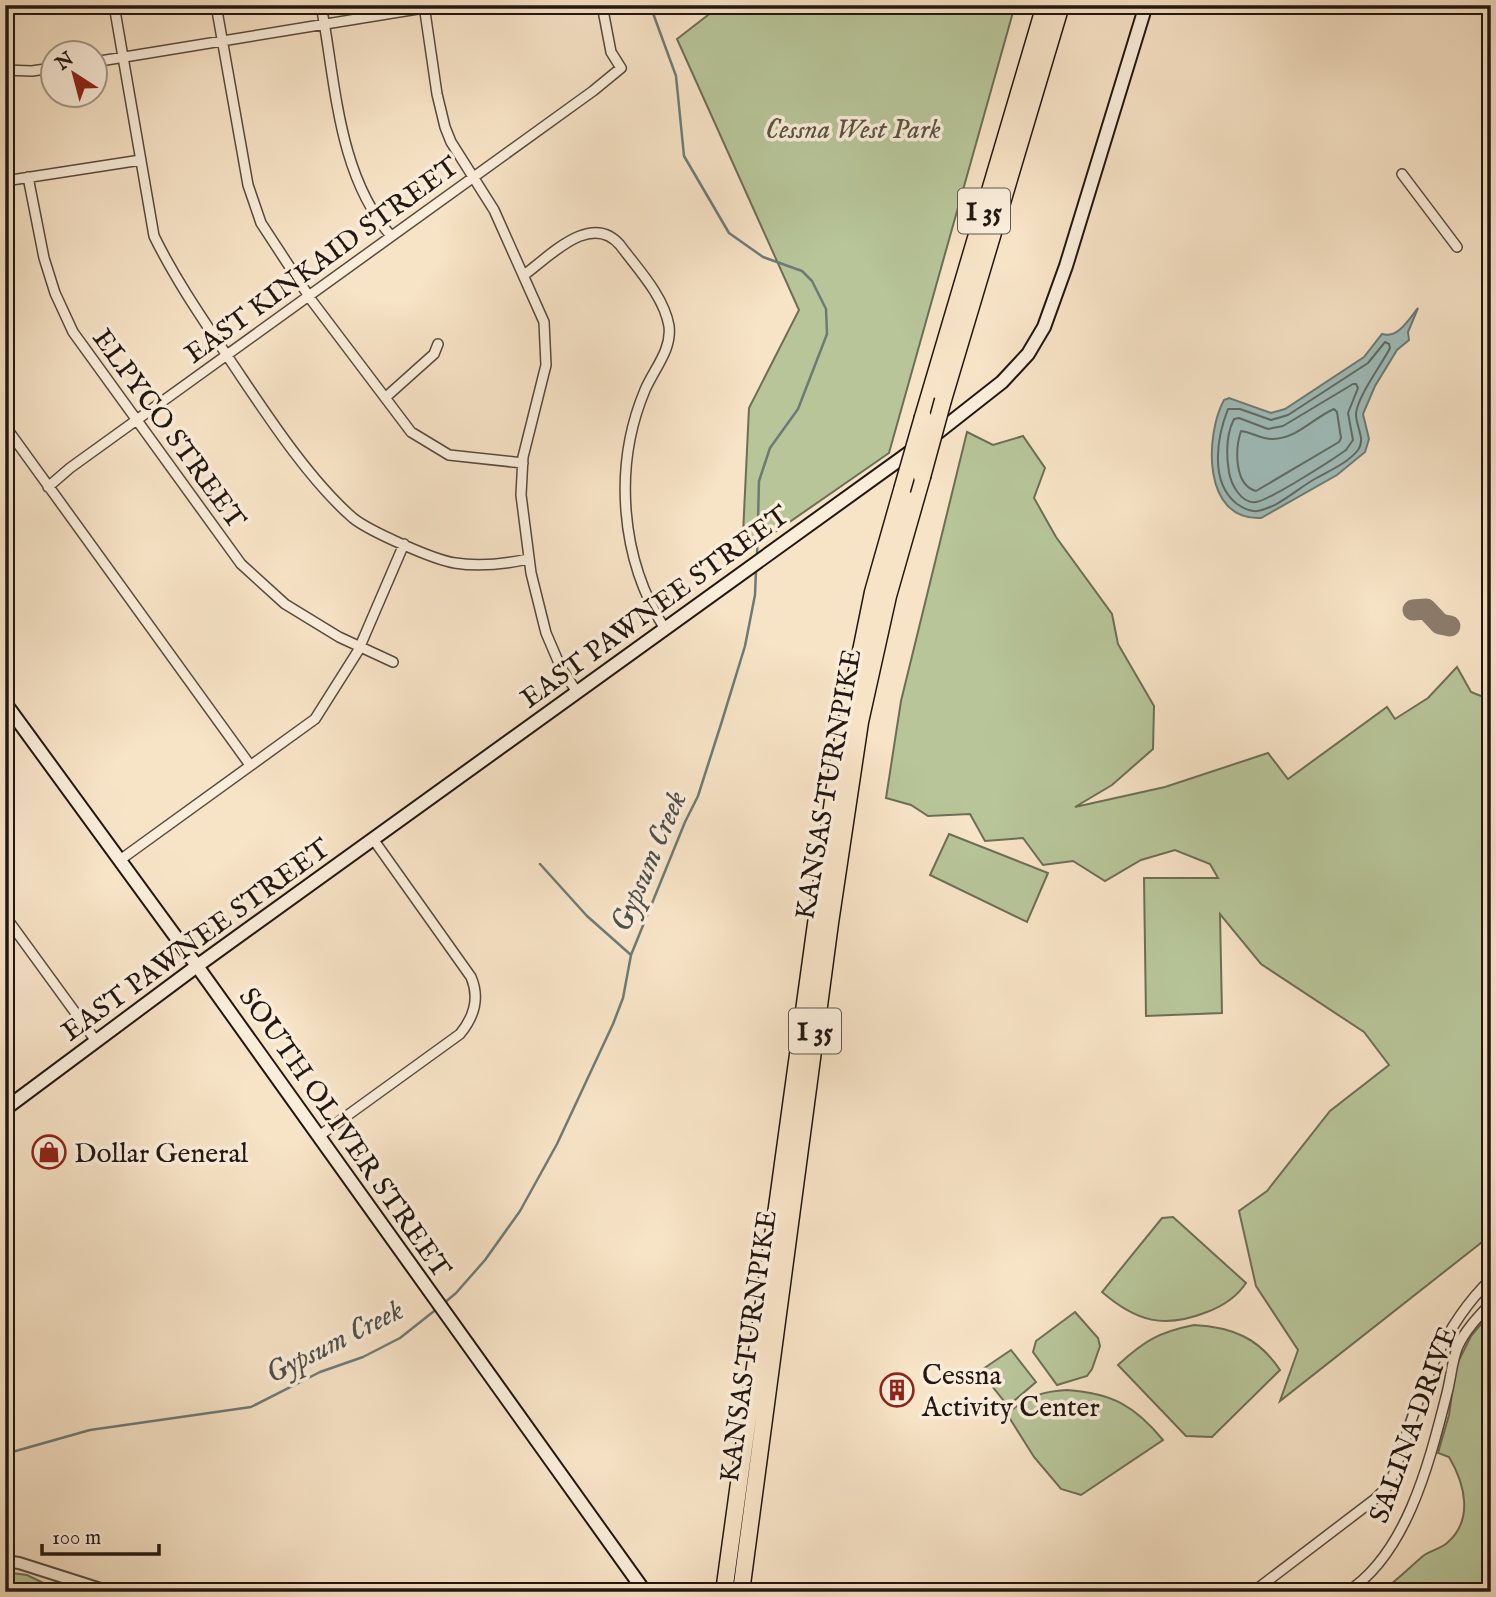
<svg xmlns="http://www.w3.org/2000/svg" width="1496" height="1597" font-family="'IM FELL English',serif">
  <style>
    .green { fill: #b7c599; stroke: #6c6e56; stroke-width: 2 }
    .water { fill: #9ebdbb; stroke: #6c7b77; stroke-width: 2 }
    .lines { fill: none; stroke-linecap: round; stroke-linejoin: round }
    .shore { stroke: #606a66; stroke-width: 2 }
    .stream { stroke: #6c7b77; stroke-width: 2.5 }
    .taxiway { stroke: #8c7d6c; stroke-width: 21 }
    .minor-casing { stroke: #574a3f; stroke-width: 12 }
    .tertiary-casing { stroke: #574a3f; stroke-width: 14 }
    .secondary-casing { stroke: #221712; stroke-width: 16 }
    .motorway-casing { stroke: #221712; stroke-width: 19 }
    .minor { stroke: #faedda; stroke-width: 9 }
    .tertiary { stroke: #faedda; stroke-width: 10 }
    .secondary { stroke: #faedda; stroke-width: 12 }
    .motorway { stroke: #f7e3c6; stroke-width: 16 }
    .motorway-bridge-casing { stroke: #221712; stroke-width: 19; stroke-linecap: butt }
    .motorway-bridge { stroke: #f7e3c6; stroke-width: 16 }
    .labels { text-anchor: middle; stroke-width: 7; stroke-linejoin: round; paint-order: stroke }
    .shield { fill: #faedda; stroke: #63574e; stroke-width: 2 }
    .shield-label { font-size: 26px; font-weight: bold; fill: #221712 }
    .park-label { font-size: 28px; font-style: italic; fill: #565441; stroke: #faedda }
    .street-label { font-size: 28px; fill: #221712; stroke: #faedda }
    .poi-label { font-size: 28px; fill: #221712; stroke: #faedda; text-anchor: start }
    .water-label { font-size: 30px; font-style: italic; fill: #4d514d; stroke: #faedda }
  </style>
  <rect width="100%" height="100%" fill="#f7e3c6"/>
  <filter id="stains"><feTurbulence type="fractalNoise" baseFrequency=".00286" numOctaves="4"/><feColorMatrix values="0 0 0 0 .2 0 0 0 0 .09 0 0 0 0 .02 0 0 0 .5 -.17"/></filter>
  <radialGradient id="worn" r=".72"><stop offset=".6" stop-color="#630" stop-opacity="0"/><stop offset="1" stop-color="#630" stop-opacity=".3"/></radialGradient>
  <!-- green -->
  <path class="green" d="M721,5H1015L889,453L742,555L749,408L799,310L677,39Z
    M967,432L993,445L1023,436L1045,468L1034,498L1056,537L1112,614L1118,644L1154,706L1153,749L1112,785L1075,807L1165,787L1268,753L1288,779L1387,707L1395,719L1428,698L1457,667L1471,692L1491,700V1235L1280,1401L1298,1350L1256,1286L1239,1211L1267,1191L1330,1111L1389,1065L1364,1032L1261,964L1220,914L1222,1013L1146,1016L1144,878H1218L1210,864L1175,850L1141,860L1105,881L1073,861L1043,865L1023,838L985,841L970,814L928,816L911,805L886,798L901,701Z
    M949,834L1048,873L1027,922L930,875Z
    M1173,1217L1246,1283C1236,1298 1223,1306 1207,1312C1164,1329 1137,1322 1102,1292L1162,1218Z
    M1075,1312L1098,1338L1100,1346L1092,1369L1087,1376L1057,1385L1033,1352L1036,1341Z
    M1491,1312V1592H1381C1396,1581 1409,1568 1423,1556C1430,1551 1440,1549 1447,1543C1474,1520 1465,1484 1449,1457L1438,1453L1449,1415L1456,1366L1471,1336Z
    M1194,1325C1232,1327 1259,1338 1280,1370L1212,1437L1186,1436L1118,1365C1144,1341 1159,1332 1194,1325Z
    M1011,1350L1036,1382L1008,1406L980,1371Z
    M1067,1390C1112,1393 1135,1406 1163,1440L1081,1495L1061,1489L1034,1457L1007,1414C1026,1397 1043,1391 1067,1390Z
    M5,1572L27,1575L62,1592H5Z"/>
  <!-- water -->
  <path class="water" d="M1418,308L1408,332L1409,340L1397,350L1375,386L1363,414L1369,439L1365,452L1337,475L1261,518C1202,521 1205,435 1224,400L1229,398L1271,413L1285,409L1364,357L1382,334C1398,339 1409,319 1418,308Z"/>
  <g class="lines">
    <!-- shore -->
    <path class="shore" d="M1385,342L1389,344L1390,348C1382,364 1357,397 1356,414C1356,427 1366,439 1358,450C1347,464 1328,471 1313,480C1296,490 1277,508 1257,511C1250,512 1243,508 1237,504C1209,482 1217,437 1228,409H1240L1271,420L1288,415L1368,363Z
      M1353,384H1356L1358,388L1348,413L1353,440L1346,450C1332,460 1270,500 1256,502C1241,504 1231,484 1229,472C1226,454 1226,435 1234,419L1239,418L1268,429L1283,426Z
      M1334,409L1337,412L1341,438L1339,442L1256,491C1234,485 1235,449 1241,431C1252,432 1262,440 1273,439C1298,438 1313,418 1334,409Z"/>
    <!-- stream -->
    <path class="stream" d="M650,5L676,76L684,156L729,233L763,257L802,271L812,281L826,309L827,334L798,409L770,448L759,481L757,557
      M540,864L587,916L631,955
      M443,1304L456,1293L485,1260L520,1211L557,1144L613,1024L623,998L631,955L685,822L698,796L722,721L745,646L755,595L756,570
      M5,1454L90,1430L251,1407L320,1372L363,1357L400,1338L438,1308"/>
    <!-- taxiway -->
    <path class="taxiway" d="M1413,610L1426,609L1440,624L1450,626"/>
    <defs>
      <path id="minor" d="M114,5L154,236C176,281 204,321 232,363C265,412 308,479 353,518C369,531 434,560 455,563C479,567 505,564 528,559
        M216,5L248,185L261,223L312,301L411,432L449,455L523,463
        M321,5C336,83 337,173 391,236
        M424,5L437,94L445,127L451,142L494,210L544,322L546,365L523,457L521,495L531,573L546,633L561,668L577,692
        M94,62L442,5
        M5,70L32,71L52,68
        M1402,174L1457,247
        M28,177L44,258L55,293L73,332L241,564L285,604L339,637L393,662
        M5,181L141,160
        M524,275C549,257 591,211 620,245C637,268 664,296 669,326C672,350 654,369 645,390C613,466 620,559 665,629
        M386,397L434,354L438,344
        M5,426L250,765
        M48,487L70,468L593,91L621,68L611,52L602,5
        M120,860L315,719L358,651L404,544
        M5,916L96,1041
        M319,1136L460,1034C474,1017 480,998 471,977L373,839
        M1253,1592L1375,1499L1388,1486L1394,1473C1417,1403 1436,1332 1491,1279
        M1347,1592C1408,1553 1430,1459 1447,1393C1451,1378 1452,1360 1458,1346C1466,1329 1479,1316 1491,1303"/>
      <path id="tertiary" d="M5,1561L19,1563L110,1592"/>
      <path id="secondary" d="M932,437L1002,382L1028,354L1044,327L1066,266L1146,5
        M5,703L197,966L645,1592
        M5,1109L197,966L917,447"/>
      <path id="motorway" d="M943,400L1061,5
        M923,417L1045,5
        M724,1592L838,764L873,592L902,490
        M741,1592L830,923L860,722L888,596L922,477"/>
    </defs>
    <!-- minor casing -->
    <use href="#minor" class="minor-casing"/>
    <!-- tertiary casing -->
    <use href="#tertiary" class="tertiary-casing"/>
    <!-- secondary casing -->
    <use href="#secondary" class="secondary-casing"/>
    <!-- motorway casing -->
    <use href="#motorway" class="motorway-casing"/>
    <!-- minor -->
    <use href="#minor" class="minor"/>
    <!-- tertiary -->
    <use href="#tertiary" class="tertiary"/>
    <!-- secondary -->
    <use href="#secondary" class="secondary"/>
    <!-- motorway -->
    <use href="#motorway" class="motorway"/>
    <defs>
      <path id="motorway-bridge" d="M922,477L943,400
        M902,490L923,417"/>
    </defs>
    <!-- motorway-bridge casing -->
    <use href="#motorway-bridge" class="motorway-bridge-casing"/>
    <!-- motorway-bridge -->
    <use href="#motorway-bridge" class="motorway-bridge"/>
  </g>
  <!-- icons -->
  <defs>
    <symbol id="shop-ring" viewBox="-11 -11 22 22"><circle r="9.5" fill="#faedda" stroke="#8f2418" stroke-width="1.5"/><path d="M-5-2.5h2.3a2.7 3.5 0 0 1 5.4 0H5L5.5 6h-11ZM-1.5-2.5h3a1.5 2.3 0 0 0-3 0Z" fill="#8f2418"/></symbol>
    <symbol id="building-ring" viewBox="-11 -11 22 22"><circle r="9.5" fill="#faedda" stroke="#8f2418" stroke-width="1.5"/><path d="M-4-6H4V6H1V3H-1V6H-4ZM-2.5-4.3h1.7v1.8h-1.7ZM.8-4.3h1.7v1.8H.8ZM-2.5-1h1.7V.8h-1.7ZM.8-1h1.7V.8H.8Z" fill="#8f2418"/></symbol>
  </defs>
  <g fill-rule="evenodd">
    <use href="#shop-ring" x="30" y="1133" width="38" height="38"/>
    <use href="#building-ring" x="878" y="1371" width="38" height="38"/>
  </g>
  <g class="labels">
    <!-- shield labels -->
    <g class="shield">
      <rect x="958" y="188.5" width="52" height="45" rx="5"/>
      <rect x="789" y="1008.5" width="52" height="45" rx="5"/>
    </g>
    <g class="shield-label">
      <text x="984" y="220">I 35</text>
      <text x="815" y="1040">I 35</text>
    </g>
    <!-- park labels -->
    <g class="park-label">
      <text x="853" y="138">Cessna West Park</text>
    </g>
    <!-- street labels -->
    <g class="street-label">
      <text transform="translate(321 259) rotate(-36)" y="10">EAST KINKAID STREET</text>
      <text transform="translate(170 428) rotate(54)" y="10">ELPYCO STREET</text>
      <text transform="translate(654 606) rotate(-36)" y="10">EAST PAWNEE STREET</text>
      <text transform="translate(827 784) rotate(-80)" y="10">KANSAS TURNPIKE</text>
      <text transform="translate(195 939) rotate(-36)" y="10">EAST PAWNEE STREET</text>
      <text transform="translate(346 1132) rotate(55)" y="10">SOUTH OLIVER STREET</text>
      <text transform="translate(747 1346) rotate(-82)" y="10">KANSAS TURNPIKE</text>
      <text transform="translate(1412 1424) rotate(-70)" y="10">SALINA DRIVE</text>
    </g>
    <!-- poi labels -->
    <g class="poi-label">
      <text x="74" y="1162">Dollar General</text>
      <text x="922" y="1384">Cessna<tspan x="922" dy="32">Activity Center</tspan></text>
    </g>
    <!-- water labels -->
    <g class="water-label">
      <text transform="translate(648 861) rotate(-67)" y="10">Gypsum Creek</text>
      <text transform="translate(334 1341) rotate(-27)" y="10">Gypsum Creek</text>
    </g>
  </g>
  <!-- margin -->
  <rect width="1496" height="1597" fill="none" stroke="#f7e3c6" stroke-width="28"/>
  <rect x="7" y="7" width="1482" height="1583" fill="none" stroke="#221712" stroke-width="3.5"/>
  <rect x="14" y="14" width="1468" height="1569" fill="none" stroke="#221712" stroke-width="2"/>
  <!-- north arrow -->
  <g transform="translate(74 74) rotate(324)"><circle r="33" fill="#faedda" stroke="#a4978a" stroke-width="2"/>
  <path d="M0-5L12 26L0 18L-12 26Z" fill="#8f2418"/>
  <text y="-10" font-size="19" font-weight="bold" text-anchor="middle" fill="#221712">N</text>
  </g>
  <!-- scale -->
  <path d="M42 1544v10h117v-10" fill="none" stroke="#221712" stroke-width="3.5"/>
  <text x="52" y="1544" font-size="21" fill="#221712" stroke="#faedda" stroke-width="5" paint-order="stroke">100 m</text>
  <rect width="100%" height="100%" filter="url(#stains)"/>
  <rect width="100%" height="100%" fill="url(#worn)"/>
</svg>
